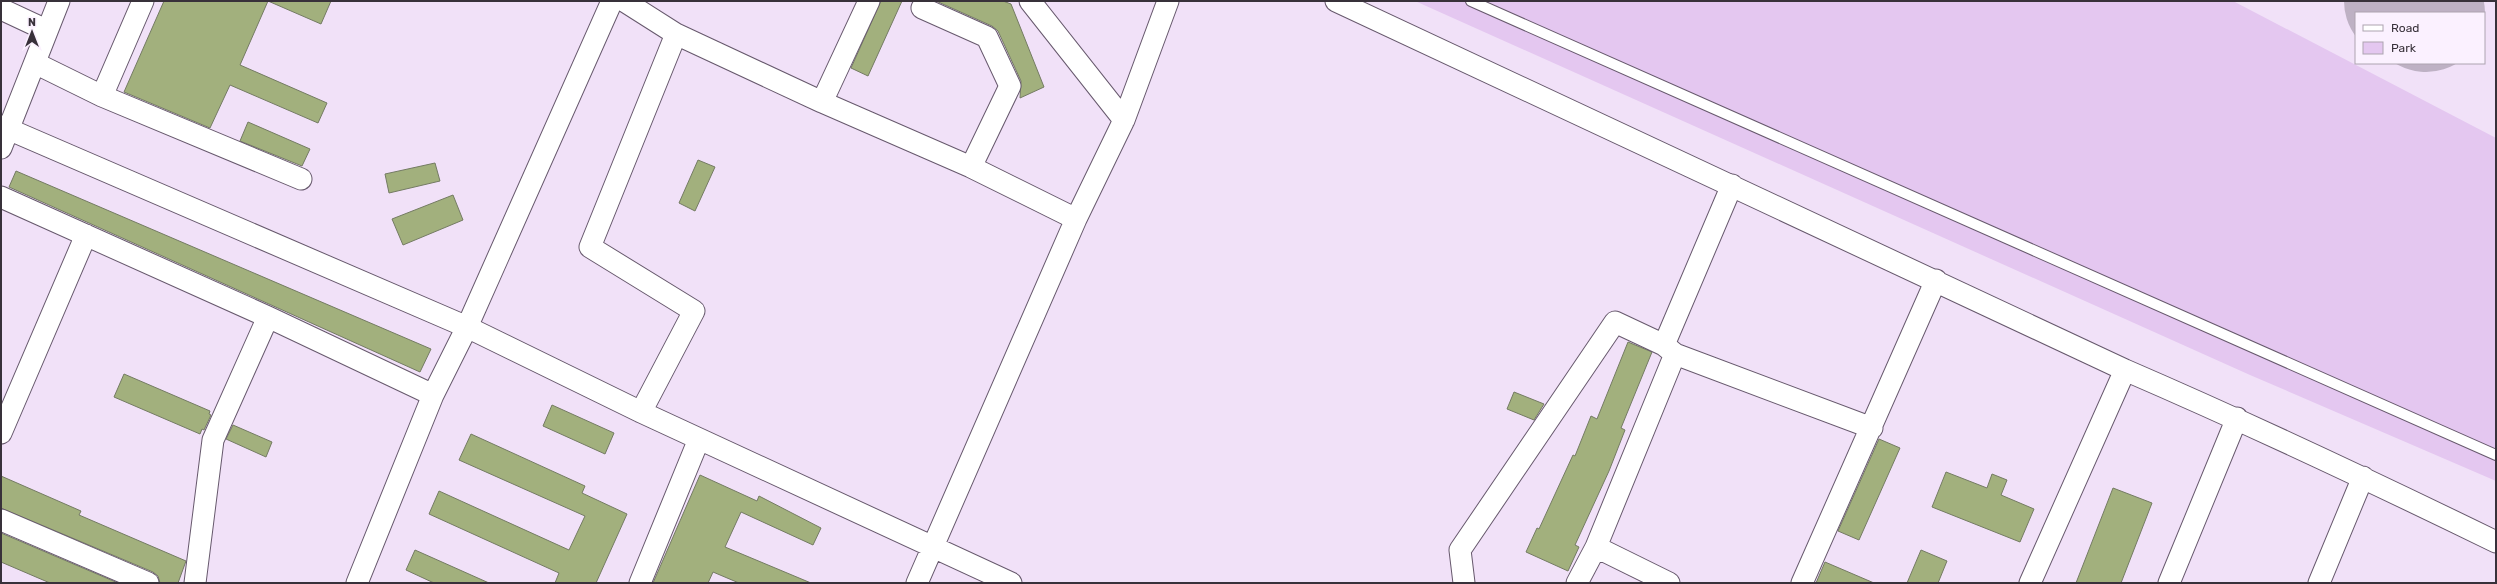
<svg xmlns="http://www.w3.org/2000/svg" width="2497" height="584" font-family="Rubik,sans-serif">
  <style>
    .green { fill: #e4c7f0 }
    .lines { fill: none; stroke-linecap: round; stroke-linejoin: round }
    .runway { stroke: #beb1c4; stroke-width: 118 }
    .building { fill: #a2b07d; stroke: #747b63 }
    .service-casing { stroke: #67596d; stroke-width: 12 }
    .minor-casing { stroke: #67596d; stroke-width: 23 }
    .service { stroke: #fff; stroke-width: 10 }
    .minor { stroke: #fff; stroke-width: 21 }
  </style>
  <rect width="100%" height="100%" fill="#f1e1f8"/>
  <!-- green -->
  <path class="green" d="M1415,1H1463L2496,458V481L2250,375Z
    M1484,1H2233L2496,138V451Z"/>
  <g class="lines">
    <!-- runway -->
    <path class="runway" d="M2403,1L2426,13"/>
  </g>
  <!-- building -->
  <path class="building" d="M164,1H331L321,24L268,1L240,65L327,103L318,123L230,85L210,128L124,92Z
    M881,1H902L868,76L851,68Z
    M936,1H1003L1011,4L1044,87L1020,98L1021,81L998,31L992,26Z
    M248,122L310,149L302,166L240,141Z
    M698,160L715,167L695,211L679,203Z
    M435,163L440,181L389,193L385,174Z
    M16,171L431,349L420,372L9,187Z
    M453,195L463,220L403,245L392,219Z
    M1628,342L1652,352L1621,428L1625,430L1609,471L1575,545L1579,547L1568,571L1526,552L1537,528L1539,529L1573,455L1575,456L1591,416L1597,419Z
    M124,374L210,411L209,414L211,415L204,430L202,429L200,434L114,397Z
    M1514,392L1544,404L1534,420L1507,409Z
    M552,405L614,433L605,454L543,426Z
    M233,425L272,442L266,457L226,439Z
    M471,434L585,486L582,493L627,514L596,583H555L559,573L429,514L439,491L569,550L585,516L459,460Z
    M1879,439L1900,448L1859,540L1838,531Z
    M1946,472L1987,488L1992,474L2007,480L2001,495L2034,509L2020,542L1932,507Z
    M700,475L757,501L759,496L821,528L813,545L741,512L725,547L811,583H739L713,572L708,583H653Z
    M1,476L81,511L79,515L186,561L178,583H160L158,576L153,572L1,508Z
    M2113,488L2152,503L2121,583H2076Z
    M1,533L118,583H50L1,562Z
    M415,550L489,583H434L406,570Z
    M1921,550L1947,561L1938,583H1907Z
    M1825,562L1874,583H1816Z"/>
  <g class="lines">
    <defs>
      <path id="service" d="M1471,1L2496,455"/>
      <path id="minor" d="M624,1L676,34L822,102L971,167L1076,219
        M1030,1L1124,120
        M1336,1L2125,370C2250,424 2373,482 2496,542
        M922,8L987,37L1010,86L971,167
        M1,9L46,30
        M35,63L102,96L301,179
        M102,96L143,1
        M822,102L869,1
        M1,126L467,327L641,412L1011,583
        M1,148L59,1
        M1,197L268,317L433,395
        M1664,345L1732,185
        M641,412L694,311L590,247L676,34
        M1,433L86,235
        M1,520L148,583
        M1596,547L1669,583
        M195,583L213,440L268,317
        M357,583L433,395L467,327L612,1
        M640,583L699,439
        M917,583L1076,219L1124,120L1168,1
        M1464,583L1460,550L1615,322L1664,345L1675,354L1872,428
        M1577,583L1596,547L1675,354
        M1802,583L1936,280
        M2030,583L2125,370
        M2169,583L2237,418
        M2319,583L2363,477"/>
    </defs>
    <!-- service casing -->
    <use href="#service" class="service-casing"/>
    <!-- minor casing -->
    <use href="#minor" class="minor-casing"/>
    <!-- service -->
    <use href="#service" class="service"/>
    <!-- minor -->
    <use href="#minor" class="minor"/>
  </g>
  <!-- border -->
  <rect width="2497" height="584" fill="none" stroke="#38313a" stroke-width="4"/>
  <!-- legend -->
  <rect x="2355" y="12" width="130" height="52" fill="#fbf1ff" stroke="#ada4b0"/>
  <rect x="2363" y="25" width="20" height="6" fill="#ffffff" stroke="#ada4b0"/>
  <text x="2391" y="32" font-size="12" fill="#38313a">Road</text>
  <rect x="2363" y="42" width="20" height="12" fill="#e4c7f0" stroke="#ada4b0"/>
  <text x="2391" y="52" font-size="12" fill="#38313a">Park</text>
  <!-- north arrow -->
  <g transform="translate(32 32)" stroke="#fbf1ff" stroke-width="3" paint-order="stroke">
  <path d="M0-3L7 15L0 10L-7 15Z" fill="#38313a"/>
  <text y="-6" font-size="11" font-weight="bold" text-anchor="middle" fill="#38313a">N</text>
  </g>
</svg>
